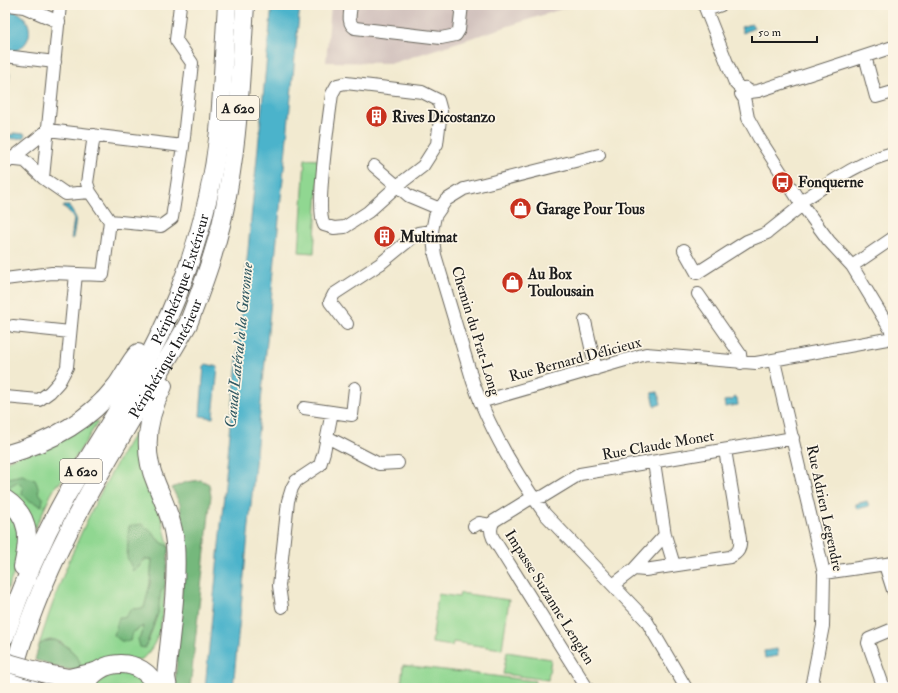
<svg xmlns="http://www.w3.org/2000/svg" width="898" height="693" font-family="'IM FELL Double Pica',serif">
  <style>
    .industrial { fill: #d0c0bc }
    .green { fill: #90d791; stroke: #567a56 }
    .forest { fill: #74b87b; stroke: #486a4c }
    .water { fill: #4cb3cb; stroke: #346874 }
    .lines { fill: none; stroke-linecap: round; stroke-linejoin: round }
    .minor-casing { stroke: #67645b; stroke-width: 14 }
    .highway-casing { stroke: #67645b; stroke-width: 20 }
    .minor { stroke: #fff; stroke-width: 12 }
    .highway { stroke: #fff; stroke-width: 18 }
    .highway-bridge-casing { stroke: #67645b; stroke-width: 20; stroke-linecap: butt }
    .highway-bridge { stroke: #fff; stroke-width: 18 }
    .labels { text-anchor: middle; stroke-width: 3.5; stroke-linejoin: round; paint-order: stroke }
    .shield { fill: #fcf5e5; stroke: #5f5d58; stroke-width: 1 }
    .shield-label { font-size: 14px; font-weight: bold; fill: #1c1c1c }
    .poi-label { font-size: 15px; font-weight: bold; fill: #1c1c1c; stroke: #fcf5e5; text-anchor: start }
    .street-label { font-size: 15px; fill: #1c1c1c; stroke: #fcf5e5 }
    .water-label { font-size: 16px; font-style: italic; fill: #2f5862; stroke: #fcf5e5 }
  </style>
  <rect width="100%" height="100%" fill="#fcf5e5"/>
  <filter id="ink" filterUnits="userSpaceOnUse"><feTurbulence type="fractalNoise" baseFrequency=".025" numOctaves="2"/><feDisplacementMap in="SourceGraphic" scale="8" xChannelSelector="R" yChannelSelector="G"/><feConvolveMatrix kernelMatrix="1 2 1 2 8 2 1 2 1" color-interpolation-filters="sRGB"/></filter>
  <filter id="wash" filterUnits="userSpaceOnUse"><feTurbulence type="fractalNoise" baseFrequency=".012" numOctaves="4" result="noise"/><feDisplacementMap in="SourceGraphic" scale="16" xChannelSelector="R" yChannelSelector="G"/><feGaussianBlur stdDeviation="0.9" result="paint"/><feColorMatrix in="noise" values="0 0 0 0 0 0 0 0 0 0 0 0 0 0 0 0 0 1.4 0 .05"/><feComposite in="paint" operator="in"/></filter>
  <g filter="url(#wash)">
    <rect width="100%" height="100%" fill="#f2ead0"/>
    <!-- industrial -->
    <path class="industrial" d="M331,5H574L393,63L326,62Z"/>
    <!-- green -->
    <path class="green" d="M305,159L320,160L314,253L299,252Z
      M92,420L98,422L59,484H57C48,498 43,514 35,528L33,527L5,494V485L10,486L17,481L23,487L28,500L22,475L5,483V462Z
      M134,434L140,435L169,547L158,540L154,534L138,568L145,559H152L150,584L144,609H131L132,633L144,625L142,634L148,642L158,613L159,597L161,591L165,587C163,612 163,641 142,659L81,669C81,658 66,642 54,640C49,639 44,642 39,645C62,570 93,500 134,434Z
      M5,507L22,530L16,568L5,595Z
      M460,593L509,600L502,649L453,642L452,646L432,643L438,594L459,597Z
      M507,652L551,659L548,680L503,674Z
      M403,665L535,681L534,688H401Z
      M118,672C130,673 141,677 147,688H93L103,678Z"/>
    <!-- forest -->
    <path class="forest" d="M22,475L35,480L39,489L38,492L43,498L42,506L28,500L22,494L23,487L17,482L10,486L5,485L8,478Z
      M201,480L209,484L211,496L190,688H179L175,684L185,544L180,504L172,488L186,482Z
      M142,524L154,534L158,540L169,547L165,587L161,591L158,613L145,648L140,647L138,639L142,634L143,626L132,633L130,641H121L114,635L119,617H126L131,609L144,608L150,584L152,559H145L138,568L133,571L127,557L129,526Z
      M55,640C66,646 81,655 81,669L76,671L49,666L50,664L35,660L39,645L46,641Z"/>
    <!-- water -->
    <path class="water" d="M272,5H300L233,688H205Z
      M5,10C34,8 41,50 5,53Z
      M752,24L754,28L743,33L741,27Z
      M5,72L10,73L5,110Z
      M13,133L25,134L24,138L13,139L5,136V134L13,135Z
      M64,206H69L76,218L73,238L71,239L74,219L67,209L63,208Z
      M206,364L218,367L213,418L200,416L204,366Z
      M658,392L661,404L655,406L652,393Z
      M735,397L737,398L738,405L725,407L724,401L732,400Z
      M867,501L869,506L858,509L856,507V504Z
      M777,649L778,656L765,658L764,651Z"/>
  </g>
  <g filter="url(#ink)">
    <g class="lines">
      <defs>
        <path id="minor" d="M9,5L24,7L59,22
          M351,5C350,14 347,23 355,28L441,38L456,35L459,30L462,5
          M704,5L735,83L742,90L741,94L743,97
          M706,10L721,5
          M5,56L55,62
          M865,56L876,97L893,92
          M346,83L422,92L438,100L441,111L437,144L423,166L397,186L368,212L345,227L334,228L324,225C315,209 329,118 332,94L337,85Z
          M742,90L745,88L750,92L758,91L893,47
          M744,97L748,118L759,138L800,202L829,241L852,266L893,334
          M599,155L464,189L446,200L435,216L432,231L435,255L473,382C489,428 516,474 545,514L646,620L686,688
          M6,159L25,161L43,178L66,194L90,192
          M5,164L48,130L183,146
          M374,166L409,196L440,209
          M43,178L60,5
          M800,202C829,184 859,161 893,153
          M110,221L161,226L172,218L183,146L192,63L176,40L180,5
          M684,250L697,273L747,241L767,233L802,205
          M852,266L893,238
          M5,279L52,273L103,275L110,221L90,192L87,183L94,135
          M698,294L740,354L741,363
          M585,321L596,369
          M347,324L330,302L334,294L380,264L418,233L432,231
          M13,326L70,332
          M774,361L824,573L823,626L811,688
          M5,397L39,400L50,392L59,382L67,367L76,274
          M480,402L646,354L756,363L887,339L893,336
          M304,408L352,415L355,388
          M327,437L379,464L398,463
          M654,462L665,535L674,565
          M474,526L479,523L491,525
          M885,565L893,590
          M634,569L645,570L730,557C738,553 741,549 740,539L725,450
          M824,573L893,563
          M613,585L634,569L665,535
          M282,607L279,586L288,501L292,488L296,481L320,465L324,452L332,412
          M587,688L493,538C490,532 490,527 494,521L528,500L544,496L580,474L793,438
          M884,688L868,643L869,639L893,629"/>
        <g id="highway">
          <path d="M163,386C147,417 142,451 156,483C164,503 173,521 175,543C178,587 170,633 166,677L168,688"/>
          <path d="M5,455C48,443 88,422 116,386C124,376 129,362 138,353"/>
          <path d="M5,499C32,517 29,540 23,567"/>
          <path id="s1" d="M5,636C21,588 41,541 66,496C104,430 149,367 177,296C198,244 213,187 219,131C223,89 224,47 227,5"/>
          <path d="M47,674L69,678L95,672"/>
          <path id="s2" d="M11,680C44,550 122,438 188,324C205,280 221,236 228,190C239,129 241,67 245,5"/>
          <path d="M20,686L33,688"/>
          <path d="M84,688C98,656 143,656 157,688"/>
        </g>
      </defs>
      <!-- minor casing -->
      <use href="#minor" class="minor-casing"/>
      <!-- highway casing -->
      <use href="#highway" class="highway-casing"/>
      <!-- minor -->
      <use href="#minor" class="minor"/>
      <!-- highway -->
      <use href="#highway" class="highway"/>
      <defs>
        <path id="highway-bridge" d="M5,662L47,674
          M5,681L20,686"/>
      </defs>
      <!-- highway-bridge casing -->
      <use href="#highway-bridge" class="highway-bridge-casing"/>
      <!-- highway-bridge -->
      <use href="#highway-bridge" class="highway-bridge"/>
    </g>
  </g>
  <!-- icons -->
  <defs>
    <symbol id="building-disc" viewBox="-11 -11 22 22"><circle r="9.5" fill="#c8321e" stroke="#fcf5e5"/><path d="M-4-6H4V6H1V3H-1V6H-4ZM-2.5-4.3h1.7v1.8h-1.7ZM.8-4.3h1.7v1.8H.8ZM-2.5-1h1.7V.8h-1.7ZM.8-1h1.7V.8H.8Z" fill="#fff"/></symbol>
    <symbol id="bus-disc" viewBox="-11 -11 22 22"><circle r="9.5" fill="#c8321e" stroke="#fcf5e5"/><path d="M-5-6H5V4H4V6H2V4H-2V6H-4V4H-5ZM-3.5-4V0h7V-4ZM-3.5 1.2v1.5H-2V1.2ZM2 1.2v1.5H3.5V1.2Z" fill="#fff"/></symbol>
    <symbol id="shop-disc" viewBox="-11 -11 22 22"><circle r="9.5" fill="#c8321e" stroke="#fcf5e5"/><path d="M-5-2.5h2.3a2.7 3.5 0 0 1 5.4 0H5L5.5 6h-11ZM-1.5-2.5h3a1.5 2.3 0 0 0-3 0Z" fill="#fff"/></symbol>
  </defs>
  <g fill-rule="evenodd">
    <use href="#building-disc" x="364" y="104" width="25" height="25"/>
    <use href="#bus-disc" x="770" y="170" width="25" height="25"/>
    <use href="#shop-disc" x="508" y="196" width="25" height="25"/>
    <use href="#building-disc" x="372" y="224" width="25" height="25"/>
    <use href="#shop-disc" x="500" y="270" width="25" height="25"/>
  </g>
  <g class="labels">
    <!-- shield labels -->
    <g class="shield">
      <rect x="217" y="96" width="42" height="24" rx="3"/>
      <rect x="60" y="459" width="42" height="24" rx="3"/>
    </g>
    <g class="shield-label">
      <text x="238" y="113">A 620</text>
      <text x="81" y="476">A 620</text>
    </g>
    <!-- poi labels -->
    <g class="poi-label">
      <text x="392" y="122">Rives Dicostanzo</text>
      <text x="798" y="187">Fonquerne</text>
      <text x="536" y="214">Garage Pour Tous</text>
      <text x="400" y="242">Multimat</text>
      <text x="528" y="279">Au Box<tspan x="528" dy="17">Toulousain</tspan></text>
    </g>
    <!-- street labels -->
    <g class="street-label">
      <text dy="5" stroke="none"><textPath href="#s1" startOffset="399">Périphérique Extérieur</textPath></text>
      <text transform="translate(476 331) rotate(73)" y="5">Chemin du Prat-Long</text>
      <text dy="5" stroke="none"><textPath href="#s2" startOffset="358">Périphérique Intérieur</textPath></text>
      <text transform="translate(575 359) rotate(-15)" y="5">Rue Bernard Délicieux</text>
      <text transform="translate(658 445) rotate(-10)" y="5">Rue Claude Monet</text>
      <text transform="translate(825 508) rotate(78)" y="5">Rue Adrien Legendre</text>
      <text transform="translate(550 597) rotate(58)" y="5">Impasse Suzanne Lenglen</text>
    </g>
    <!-- water labels -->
    <g class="water-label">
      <text transform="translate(238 345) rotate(-84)" y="6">Canal Latéral à la Garonne</text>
    </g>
  </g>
  <!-- margin -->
  <rect width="898" height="693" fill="none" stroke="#fcf5e5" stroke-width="20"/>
  <!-- scale -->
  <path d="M752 36v6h65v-6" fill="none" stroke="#1c1c1c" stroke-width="2"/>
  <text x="758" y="36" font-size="12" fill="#1c1c1c" stroke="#fcf5e5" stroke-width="3" paint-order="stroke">50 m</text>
</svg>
